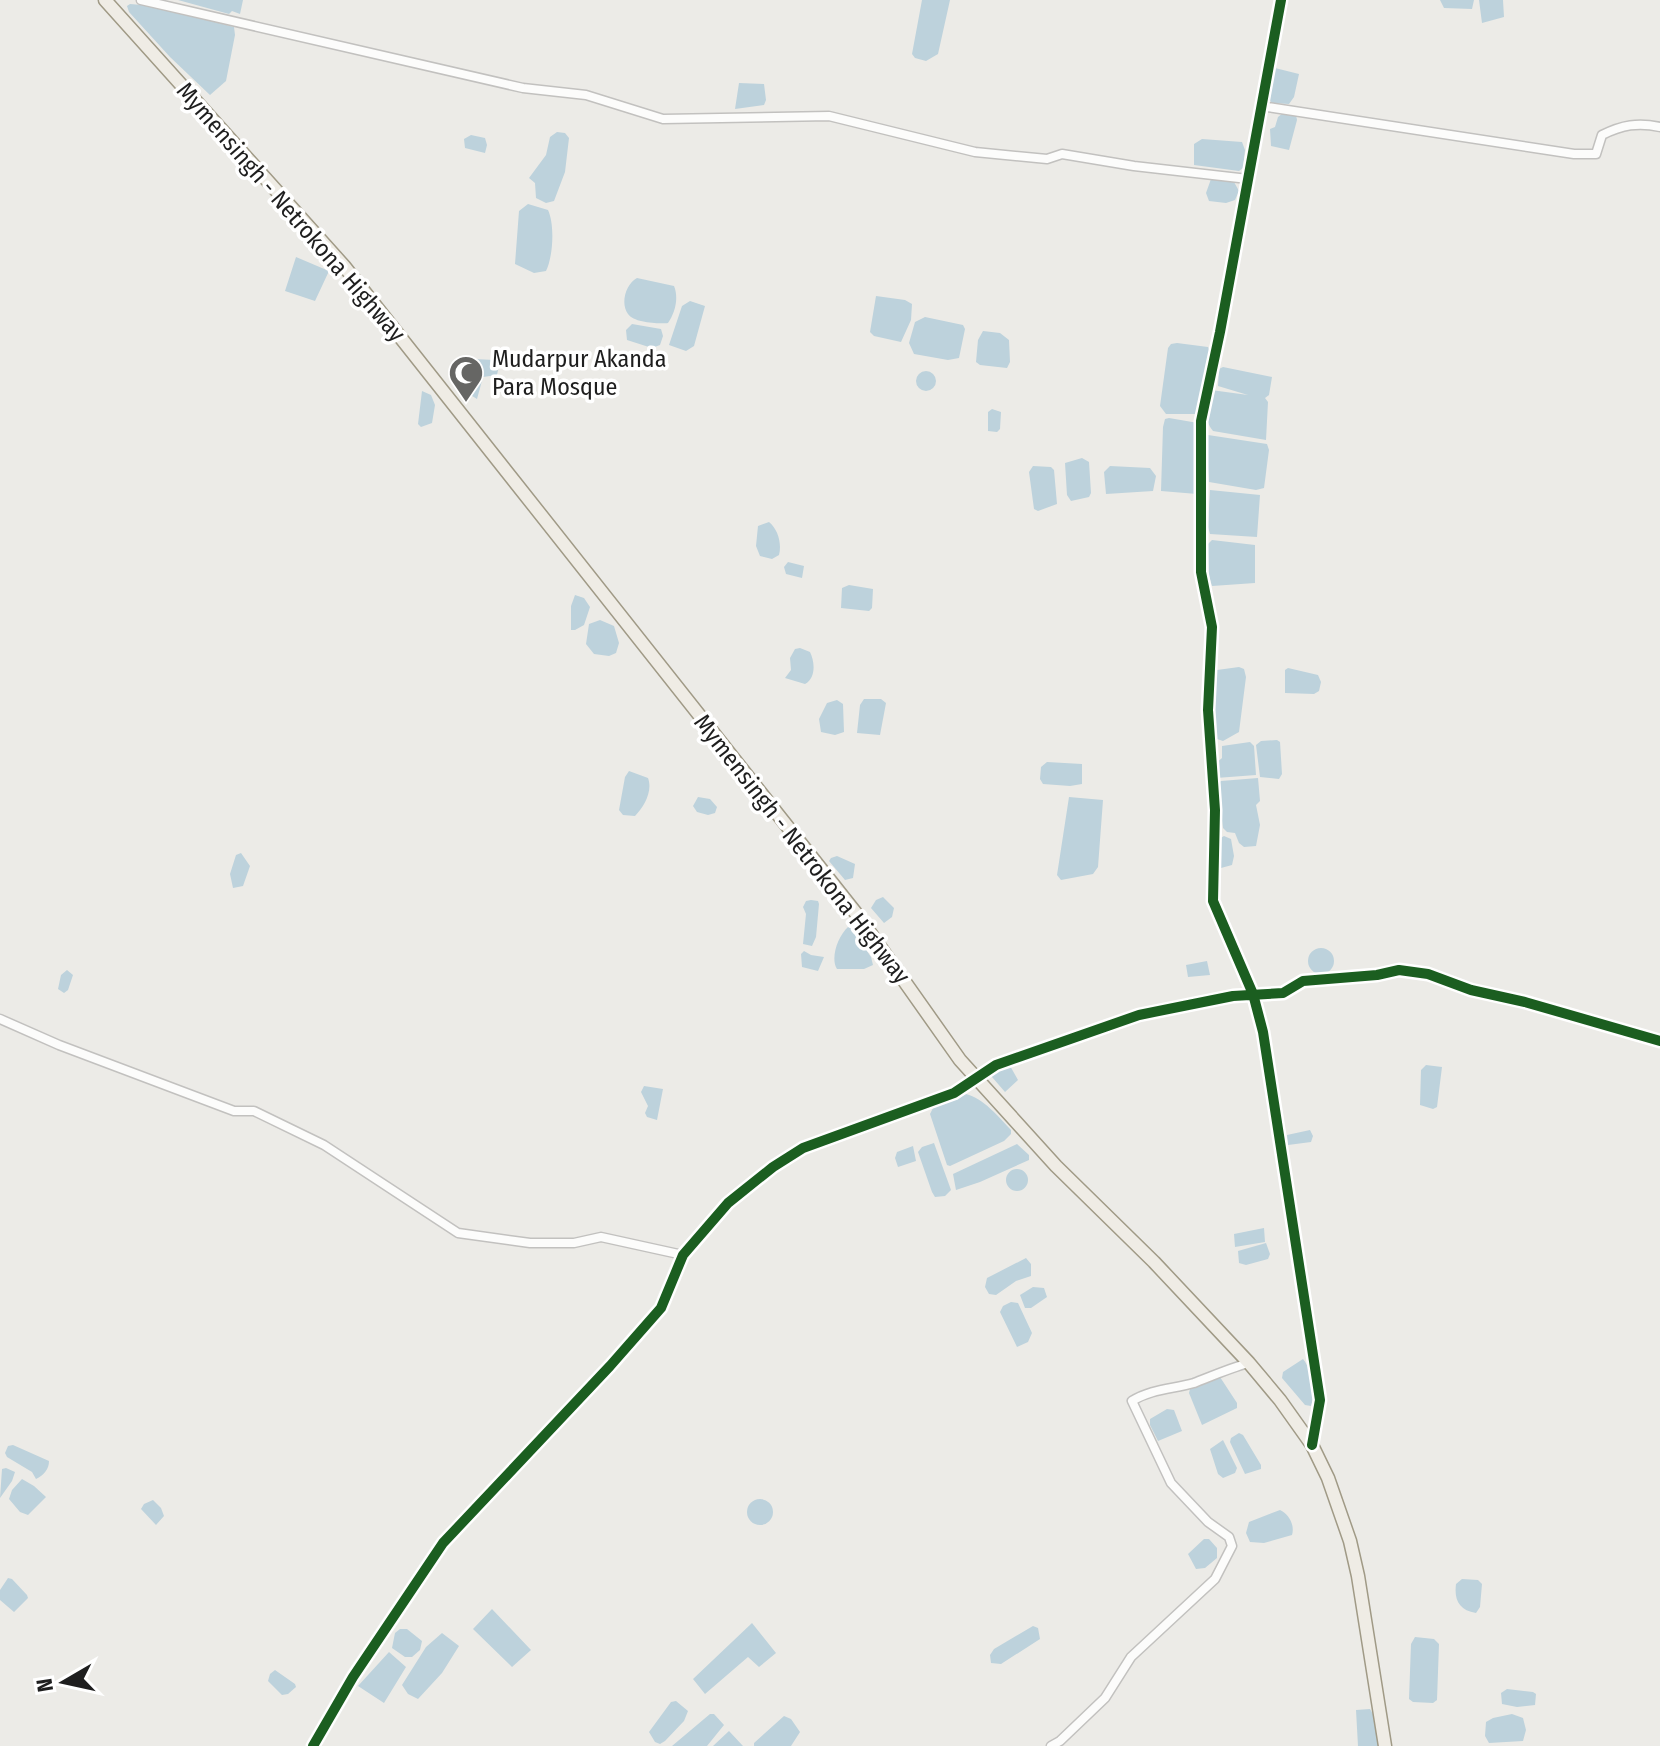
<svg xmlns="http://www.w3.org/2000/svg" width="1660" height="1746" font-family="'Fira Sans Condensed',sans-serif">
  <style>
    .water { fill: #bdd2dc }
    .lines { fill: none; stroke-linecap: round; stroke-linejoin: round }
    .street-casing { stroke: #c2c1bf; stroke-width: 11 }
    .secondary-casing { stroke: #919481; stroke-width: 14 }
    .primary-casing { stroke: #a09a86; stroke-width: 15 }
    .street { stroke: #fcfcfb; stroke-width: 8 }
    .secondary { stroke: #f1f2eb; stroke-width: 11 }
    .primary { stroke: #efece5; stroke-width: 12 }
    .cycleway-casing { stroke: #fff; stroke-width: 15 }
    .cycleway { stroke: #1b5e20; stroke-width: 10 }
    .labels { text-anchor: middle; stroke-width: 7; stroke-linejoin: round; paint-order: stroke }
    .street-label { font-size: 24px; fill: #1e1e1e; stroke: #fff }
    .poi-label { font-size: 24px; fill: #1e1e1e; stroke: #fff; text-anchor: start }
  </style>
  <rect width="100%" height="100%" fill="#ecebe7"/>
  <!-- water -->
  <path class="water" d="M178,0H243L240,14L232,11L229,14Z
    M922,0H950L938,54L926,61L915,58L912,54Z
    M1440,0H1474L1472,9L1444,8Z
    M1479,0H1503L1504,17L1482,23Z
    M130,4L154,6L234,27L235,35L226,81L210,95L170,57L129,12L127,6Z
    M1275,68L1299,74L1294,97L1289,104L1272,103L1268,98L1271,74Z
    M739,83L764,84L766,100L764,105L735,109Z
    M1283,113L1296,115L1297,120L1289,150L1271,146L1270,129L1275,127L1278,117Z
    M557,132L565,133L569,138L565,172L554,201L546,203L536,198L535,183L529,178L546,155L550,137Z
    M471,135L485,138L487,145L485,153L465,148L464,139Z
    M1202,139L1242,142L1245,150L1243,168L1239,171L1194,165V144Z
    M1211,179H1225L1234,182L1239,191L1235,200L1226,203L1209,201L1206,193Z
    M528,204L548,210C555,225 553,257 546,271L534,273L515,264L519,211Z
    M296,257L329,271L315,301L285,291Z
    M637,278L674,286C679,298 675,313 668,323C659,324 634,323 628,314C620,303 626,284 637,278Z
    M876,296L905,300L912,304L911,320L901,342L874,336L870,332Z
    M690,301L705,306L694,346L686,351L669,345L682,306Z
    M925,317L963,325L965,329L959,358L948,360L914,354L909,343L915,322Z
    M632,324L661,329L663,336L660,345L652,348L627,340L626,330Z
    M983,331L1000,333L1009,340L1010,362L1007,368L980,365L976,362L978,340Z
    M1177,343L1208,347L1212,358L1196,414H1166L1160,406L1168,348L1171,344Z
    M473,359L495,360L499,365L497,375L483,377L477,399L464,391L467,363Z
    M1223,367L1272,377L1269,395L1265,398L1268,402L1266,440L1213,431C1202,418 1208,404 1211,390L1248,395L1218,386L1219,369Z
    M916 381a10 10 0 1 1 20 0a10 10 0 1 1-20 0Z
    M422,391L431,395L435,405L432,423L421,427L418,424Z
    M992,409L1001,412L1000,429L997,432L988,431V412Z
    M1169,418L1198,423L1197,494L1161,491L1163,427L1165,419Z
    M1208,435L1267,444L1269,450L1264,488L1256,490L1209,482L1206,440Z
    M1082,458L1089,462L1091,493L1089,497L1071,501L1067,495L1065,463Z
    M1033,466L1051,467L1054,470L1057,504L1038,511L1034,509L1029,472Z
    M1110,466L1150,468L1156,476L1153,491L1106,494L1104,472Z
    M1210,490L1260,495L1257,537L1210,534L1208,527Z
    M769,522C778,529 782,544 779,555L772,559L760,556L756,546L758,526Z
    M1212,540L1255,545V583L1212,586L1209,576L1208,544Z
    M788,562L804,566L802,578L786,574L784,567Z
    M849,585L873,589L872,608L869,611L841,608L842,588Z
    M575,595L584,598L590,607L584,625L575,630H571V606Z
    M600,620L614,626L619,643L616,653L609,656L594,654L586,644L589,624Z
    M800,648L810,652C815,662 816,678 805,684L785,678L791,670L790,658L795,649Z
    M1239,667L1244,669L1246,677L1239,732L1223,741L1217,739L1213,731V677L1217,670Z
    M1288,668L1318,675L1321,682L1319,691L1314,694L1285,693V670Z
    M864,699H881L886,703L880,735L857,733L860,705Z
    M837,700L843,704L844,732L835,735L821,732L819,719L827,703Z
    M1261,741L1277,740L1280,742L1282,774L1279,779L1260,777L1256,745Z
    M1250,742L1254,746L1256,775L1216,778L1215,764L1222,758V746Z
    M1047,762L1082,764V784L1070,786L1043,784L1040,779L1041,767Z
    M629,771L648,778C653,791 644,807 635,816L623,815L619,810L625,777Z
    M1258,778L1260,801L1256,805L1260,825L1256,846L1244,847L1239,843L1235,833L1227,832L1223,828L1217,784L1221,781Z
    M698,797L710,799L717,807L715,813L708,815L697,812L693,806Z
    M1069,797L1103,800L1098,867L1093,874L1061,880L1057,875Z
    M1224,836L1231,839L1234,856L1232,865L1221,868C1214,860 1217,849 1219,839Z
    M241,853L250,866L243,886L233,888L230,874L236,855Z
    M837,856L855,864L853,878L845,880L829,861L831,858Z
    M883,897L894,908L892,917L884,923L871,908L876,900Z
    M811,900L818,901L819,904L816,937L812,946L803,944L806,914L803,907L806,901Z
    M851,927L871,957L873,965L864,969H837C830,958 838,936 848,927Z
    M1308 961a13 13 0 1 1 26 0a13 13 0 1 1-26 0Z
    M804,951L811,955L824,957L818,971L802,967L801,954Z
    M1207,961L1210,975L1188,977L1186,965Z
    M67,970L73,975L68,990L64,993L58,989L61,975Z
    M1009,1064L1018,1080L1005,1092L992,1077L993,1073Z
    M1426,1065L1442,1067L1437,1107L1433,1109L1420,1105L1421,1070Z
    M644,1086L663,1089L657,1120L647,1117L645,1113L648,1106L641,1092Z
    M966,1094C983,1098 999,1117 1011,1130V1134L1004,1141L950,1166L947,1165L930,1114L933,1108Z
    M1310,1130L1313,1136L1311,1142L1288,1145L1287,1135Z
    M934,1143L951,1190L945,1196L935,1197L932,1192L918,1152L922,1147Z
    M1017,1144L1029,1155V1160L980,1182L956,1190L953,1174Z
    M913,1146L916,1161L898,1167L895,1158L897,1152Z
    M1006 1180a11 11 0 1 1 22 0a11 11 0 1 1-22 0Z
    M1264,1228L1265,1242L1235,1247L1234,1234Z
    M1266,1243L1270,1254L1268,1259L1246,1265L1239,1263L1238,1251Z
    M1026,1258L1031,1264V1276L1016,1281L996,1295L989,1294L985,1287L987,1278Z
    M1033,1287L1044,1288L1047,1297L1031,1308H1025L1020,1295Z
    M1011,1302L1018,1303L1032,1333L1028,1342L1017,1347L1000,1312L1003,1306Z
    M1303,1359C1311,1368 1316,1394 1311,1406L1305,1405L1282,1378L1283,1372Z
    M1220,1377L1237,1403V1408L1202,1425L1189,1393L1190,1389Z
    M1167,1409L1174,1410L1182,1431L1158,1441L1150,1425V1419Z
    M1239,1433L1243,1435L1261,1465V1469L1245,1474L1230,1442L1231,1438Z
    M1223,1440L1237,1468L1235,1473L1223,1478L1218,1474L1210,1449Z
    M13,1445L49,1461C49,1469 44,1475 36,1479L32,1472L7,1457L5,1453L8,1446Z
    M6,1468L15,1472L12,1481L0,1498L2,1469Z
    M22,1479L34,1486L46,1497L28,1515L20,1512L9,1499L12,1490Z
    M747 1512a13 13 0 1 1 26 0a13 13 0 1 1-26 0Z
    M153,1500L161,1508L164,1516L156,1525L141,1509L144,1504Z
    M1280,1510C1289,1514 1295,1525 1292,1535L1264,1543L1250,1542L1246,1533L1249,1522Z
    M1204,1539H1209L1217,1548V1558L1205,1568L1196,1569L1188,1554Z
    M8,1578L12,1579L27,1595L28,1598L14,1612L0,1600V1590Z
    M1462,1579L1478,1580L1482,1584L1480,1607L1476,1613C1459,1610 1454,1600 1456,1584Z
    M492,1609L531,1650L512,1667L473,1629Z
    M752,1623L776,1653L759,1667L748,1657L705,1694L693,1679Z
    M1033,1626L1038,1628L1040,1639L1001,1664L991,1663L990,1655L994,1649Z
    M400,1629H407L422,1641L420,1650L412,1657H405L392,1648L395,1633Z
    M442,1633L459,1646L442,1673L418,1699L408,1694L402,1685L426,1647Z
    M1415,1637L1434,1639L1439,1644L1437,1700L1433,1703L1413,1702L1409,1699L1411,1644Z
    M389,1652L406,1667L384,1703L358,1686Z
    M275,1670L295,1684L296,1687L288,1694L282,1695L268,1681L270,1674Z
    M1507,1689L1533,1692L1536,1694L1535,1705L1517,1707L1502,1704L1501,1693Z
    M676,1701L688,1711L684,1721L665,1741L660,1744L655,1742L649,1732L671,1702Z
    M1370,1709L1376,1719L1379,1746H1358L1356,1710Z
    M710,1714H714L724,1725L707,1746H672Z
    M1512,1714L1523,1718L1526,1730L1523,1741L1489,1743L1485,1736L1486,1722L1493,1718Z
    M784,1716L791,1719L800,1732L791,1746H754V1743Z
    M729,1731L743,1746H713Z"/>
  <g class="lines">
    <defs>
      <path id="street" d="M141,0L523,88L586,95L663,119L829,116L975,152L1047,159L1062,154L1134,166L1248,179
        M1281,0L1220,332L1201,421V572L1212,627L1208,710L1215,810L1213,901L1253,994L1263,1032L1320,1400L1312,1444
        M1261,106L1574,154H1596L1602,135C1622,125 1638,122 1660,127
        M0,1019L59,1045L234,1111H254L324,1145L458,1233L530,1243H574L601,1237L683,1255L728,1203L773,1167L803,1148L954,1093L996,1065L1139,1015L1233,996L1283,993L1303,981L1377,975L1399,970L1428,974L1471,990L1525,1002L1660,1041
        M1051,1746L1060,1741L1105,1698L1131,1657L1215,1579L1232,1546L1229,1537L1208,1522L1171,1483L1132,1401C1151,1389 1173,1389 1194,1383C1212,1376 1230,1368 1249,1363"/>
      <path id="secondary" d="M313,1746L353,1677L443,1543L610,1366L661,1308L683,1255"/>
      <path id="primary" d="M105,0L344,266L859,917L960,1060L1056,1166L1154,1262L1249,1363L1280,1400L1312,1445L1328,1478L1350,1541L1358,1576L1385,1746"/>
    </defs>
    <!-- street casing -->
    <use href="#street" class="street-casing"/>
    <!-- secondary casing -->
    <use href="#secondary" class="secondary-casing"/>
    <!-- primary casing -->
    <use href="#primary" class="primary-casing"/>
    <!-- street -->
    <use href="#street" class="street"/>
    <!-- secondary -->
    <use href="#secondary" class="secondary"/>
    <!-- primary -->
    <use href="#primary" class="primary"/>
    <defs>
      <path id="cycleway" d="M1281,0L1220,332L1201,421V572L1212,627L1208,710L1215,810L1213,901L1253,994L1263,1032L1320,1400L1312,1445
        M313,1746L353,1677L443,1543L610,1366L661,1308L683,1255L728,1203L773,1167L803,1148L954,1093L996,1065L1139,1015L1233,996L1283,993L1303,981L1377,975L1399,970L1428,974L1471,990L1525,1002L1660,1041"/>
    </defs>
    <!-- cycleway casing -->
    <use href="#cycleway" class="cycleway-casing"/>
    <!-- cycleway -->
    <use href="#cycleway" class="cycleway"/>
  </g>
  <!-- icons -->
  <defs>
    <symbol id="mosque-pin" viewBox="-11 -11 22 30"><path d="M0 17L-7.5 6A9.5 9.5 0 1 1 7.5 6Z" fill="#666664" stroke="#fff"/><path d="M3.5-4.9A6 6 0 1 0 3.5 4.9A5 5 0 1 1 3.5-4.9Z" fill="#fff"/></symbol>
  </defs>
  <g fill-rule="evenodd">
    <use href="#mosque-pin" x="446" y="353" width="40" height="54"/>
  </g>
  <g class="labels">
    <!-- street labels -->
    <g class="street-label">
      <text transform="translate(291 212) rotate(49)" y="8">Mymensingh - Netrokona Highway</text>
      <text transform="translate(802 849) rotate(52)" y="8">Mymensingh - Netrokona Highway</text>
    </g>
    <!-- poi labels -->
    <g class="poi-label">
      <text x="492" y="367">Mudarpur Akanda<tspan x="492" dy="28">Para Mosque</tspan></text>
    </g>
  </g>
  <!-- north arrow -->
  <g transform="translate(64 1682) rotate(261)" stroke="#ffffff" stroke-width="6" paint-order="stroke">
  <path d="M0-6L14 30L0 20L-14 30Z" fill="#1e1e1e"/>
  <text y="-12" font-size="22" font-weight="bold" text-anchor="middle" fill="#1e1e1e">N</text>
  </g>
</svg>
